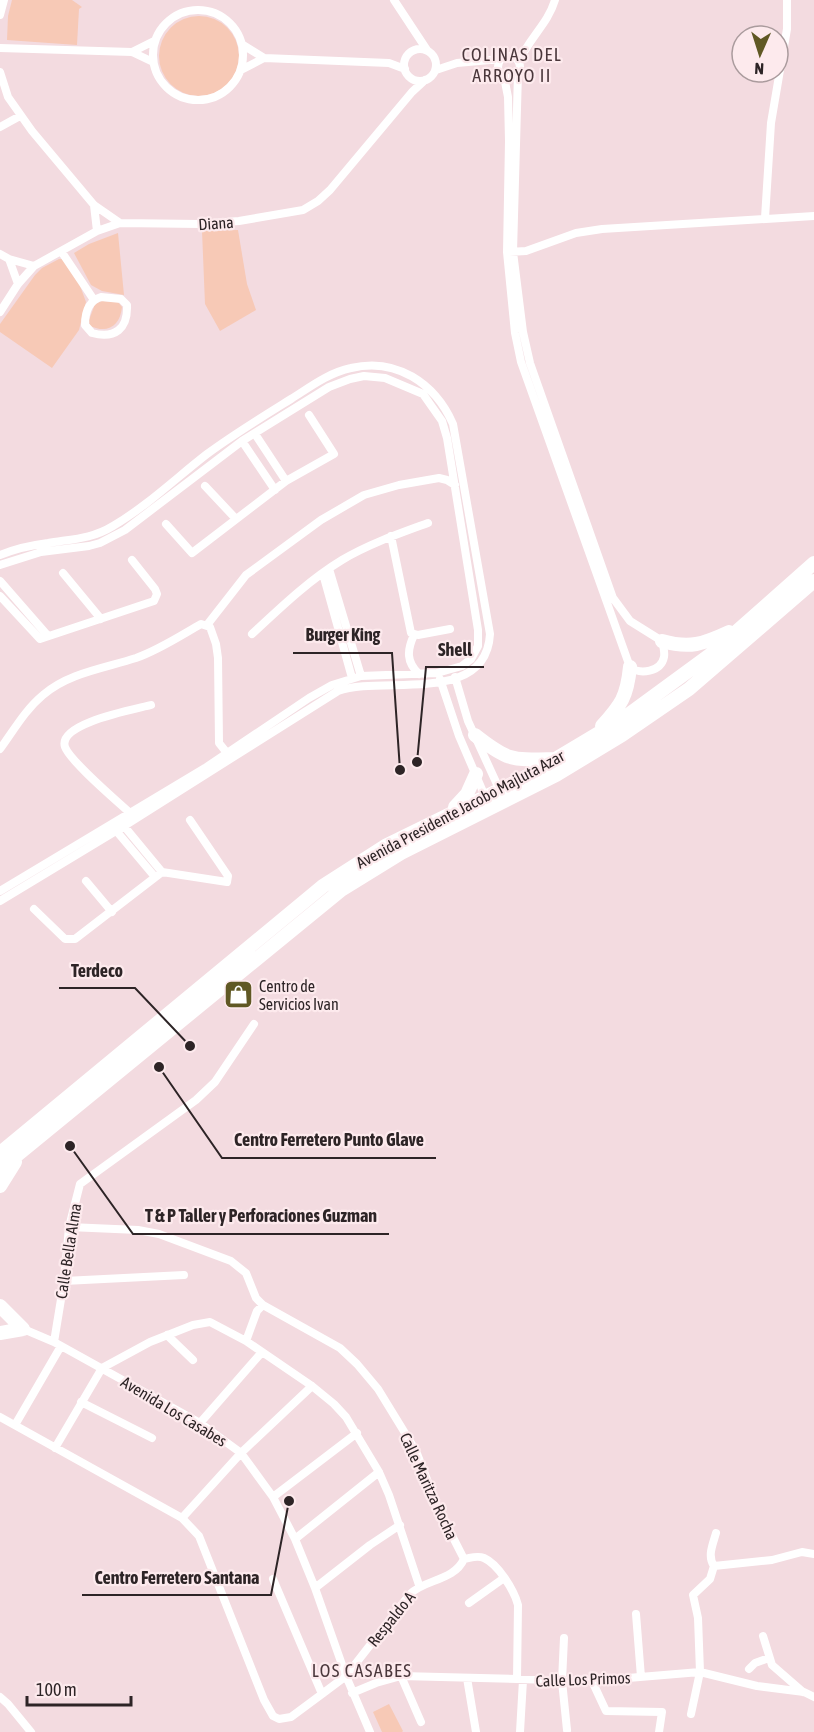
<svg xmlns="http://www.w3.org/2000/svg" width="814" height="1732" font-family="'Asap Condensed',sans-serif">
  <style>
    .green { fill: #f7c9b6 }
    .lines { fill: none; stroke-linecap: round; stroke-linejoin: round }
    .minor { stroke: #fff; stroke-width: 8 }
    .primary { stroke: #fff; stroke-width: 14 }
    .labels { text-anchor: middle; stroke-width: 4.5; stroke-linejoin: round; paint-order: stroke }
    .street-label { font-size: 16px; fill: #2d2426; stroke: #fdeaed }
    .poi-label { font-size: 16px; fill: #2d2426; stroke: #fdeaed; text-anchor: start }
    .neighbourhood-label { font-size: 18px; letter-spacing: 1.5px; fill: #4a373b; stroke: #fdeaed }
    .leader { fill: none; stroke: #2d2426; stroke-width: 2 }
    .callout-dot { fill: #2d2426; stroke: #fdeaed; stroke-width: 2 }
    .callout-label { font-size: 18px; text-anchor: middle; font-weight: bold; fill: #2d2426; stroke: #fdeaed; stroke-width: 4.5; stroke-linejoin: round; paint-order: stroke }
  </style>
  <rect width="100%" height="100%" fill="#f3dbe0"/>
  <!-- green -->
  <path class="green" d="M12,0H72L82,7L79,9L77,45L7,40L8,16Z
    M159 56a40 40 0 1 1 80 0a40 40 0 1 1-80 0Z
    M238,230L247,284L256,310L220,331L205,304L202,231Z
    M118,233L124,295L102,291L91,285L74,253L89,244Z
    M59,259H63L79,283L86,302L79,330L52,368L0,332V324L35,275L42,268Z
    M102,301L118,302L122,307C120,326 108,334 90,326L89,320L95,304Z
    M389,1704L403,1731L402,1732H382L373,1712Z"/>
  <g class="lines">
    <!-- minor -->
    <path class="minor" d="M394,0L427,50
      M153 55a45 45 0 1 1 90 0a45 45 0 1 1-90 0Z
      M0,15L4,0
      M243,45L264,58L389,63L405,69
      M0,48L132,52L153,62
      M404 65a16 16 0 1 1 32 0a16 16 0 1 1-32 0Z
      M132,52L154,41
      M498 67a11 11 0 1 1 22 0a11 11 0 1 1-22 0Z
      M519,62C528,39 548,24 555,0
      M241,70L264,58
      M436,70L457,63L501,59
      M0,72L8,97L32,131L94,205L120,223
      M504,77L508,97L509,141L507,252L515,333L521,362L630,667C640,675 661,672 664,657C665,652 663,645 662,641L630,621L613,598L530,363L523,332L513,252L518,73
      M0,127L20,116
      M94,205L97,231
      M765,218L771,123L787,29V0
      M61,251L94,300
      M509,252L526,251L576,233L602,229L814,216
      M0,254L9,259L34,266
      M9,259L18,284
      M101,297L121,299L127,305C128,329 115,339 92,333L85,325C85,313 88,301 101,297Z
      M0,312L18,284L34,266L97,231L120,223L200,224L239,221L303,210L318,201L330,190L412,92L425,80
      M255,434L286,481
      M242,441L275,490
      M205,486L236,519
      M166,524L192,553L286,481L334,454L309,415
      M391,536L411,633L418,635L450,629
      M0,555C15,549 32,545 48,543C72,539 92,539 113,526C147,506 176,478 207,454C234,434 262,417 291,399C310,387 328,373 351,368C396,357 435,383 453,424L490,634C486,706 383,675 338,691L124,826L0,901
      M0,565L41,552L89,546L100,543L125,530L242,441L329,387L350,379L364,376L385,378L423,394L442,421L447,438L478,630V646L471,659L462,666L437,673L361,676L332,685L309,698L205,768L0,891
      M329,569L361,676
      M63,573L101,619
      M323,574L352,678
      M0,581L48,636
      M0,596L40,639L154,601L157,594L155,589L132,560
      M207,625L246,575L321,520L364,495L399,485L439,478L447,480L455,485
      M252,634C280,608 309,580 342,560C369,544 398,534 428,523
      M414,635C407,650 406,662 419,674
      M455,677L468,721L501,793
      M440,679L459,736L487,801
      M0,749C14,730 25,710 43,695C68,673 105,668 136,658C159,650 180,636 201,624L210,627L216,644L218,658L219,743L227,753
      M130,813C117,801 70,761 65,747C57,723 137,709 151,705
      M124,826L162,872
      M113,827L155,877
      M86,881L112,912
      M34,909L65,939H75L162,872L227,882L228,876L190,820
      M69,1227L138,1230L159,1234L231,1261L246,1273L256,1298L263,1305L340,1348L357,1364L378,1389L416,1451L438,1508L464,1559
      M64,1281L184,1275
      M21,1328L54,1342L200,1423L241,1453L273,1497L295,1539L315,1588L346,1676L370,1732
      M167,1335L193,1360
      M246,1341L257,1311L263,1305
      M54,1342L64,1281L69,1227L80,1184L196,1100L215,1082L254,1024
      M81,1402L152,1438
      M0,1417L182,1518L199,1536L264,1700L273,1716L279,1719L291,1717L322,1694L346,1676L410,1594C425,1579 454,1581 464,1559C471,1558 477,1555 484,1558C498,1564 514,1590 518,1605L517,1679
      M200,1423L262,1352
      M15,1425L61,1346
      M55,1448L102,1368L150,1342L193,1325L210,1322L246,1341L312,1386L334,1404L346,1417L379,1472L389,1495L419,1585
      M273,1497L357,1433
      M182,1518L241,1453L312,1386
      M295,1539L379,1472
      M714,1566C707,1556 713,1544 716,1533
      M273,1579L322,1694
      M315,1588L370,1545L400,1525
      M469,1603L504,1578
      M636,1614L641,1677
      M763,1636L772,1665L803,1692
      M564,1638L562,1681L567,1730
      M749,1669L755,1663L769,1658
      M401,1676L421,1722
      M467,1678L476,1732
      M592,1681L606,1711L662,1712L659,1732
      M352,1693L376,1683L401,1676L592,1681L700,1672L757,1686L804,1692L814,1697
      M0,1697L8,1704L31,1732
      M691,1714L700,1672L698,1618L693,1595L710,1579L714,1566L772,1560L802,1552L814,1554
      M520,1732L523,1680"/>
    <!-- primary -->
    <path class="primary" d="M662,641C690,649 703,644 729,632
      M602,726C621,705 627,697 630,667
      M475,735C509,762 513,760 555,759
      M455,807L467,794L476,774
      M0,1153L323,886L387,845L522,779L624,718L710,655L814,563
      M0,1169L341,890L401,853L556,775L622,735L689,689L814,581
      M0,1186L15,1162
      M0,1306L23,1329
      M0,1333L23,1329"/>
  </g>
  <!-- icons -->
  <defs>
    <symbol id="shop-square" viewBox="-11 -11 22 22"><rect x="-9" y="-9" width="18" height="18" rx="4" fill="#605824" stroke="#fdeaed"/><path d="M-5-2.5h2.3a2.7 3.5 0 0 1 5.4 0H5L5.5 6h-11ZM-1.5-2.5h3a1.5 2.3 0 0 0-3 0Z" fill="#fff"/></symbol>
  </defs>
  <g fill-rule="evenodd">
    <use href="#shop-square" x="222" y="978" width="33" height="33"/>
  </g>
  <g class="labels">
    <!-- street labels -->
    <g class="street-label">
      <text transform="translate(216 223) rotate(-4)" y="6">Diana</text>
      <text transform="translate(460 809) rotate(-28)" y="6">Avenida Presidente Jacobo Majluta Azar</text>
      <text transform="translate(68 1251) rotate(-81)" y="6">Calle Bella Alma</text>
      <text transform="translate(174 1411) rotate(31)" y="6">Avenida Los Casabes</text>
      <text transform="translate(429 1486) rotate(65)" y="6">Calle Maritza Rocha</text>
      <text transform="translate(391 1619) rotate(-51)" y="6">Respaldo A</text>
      <text transform="translate(583 1679) rotate(-2)" y="6">Calle Los Primos</text>
    </g>
    <!-- poi labels -->
    <g class="poi-label">
      <text x="259" y="992">Centro de<tspan x="259" dy="18">Servicios Ivan</tspan></text>
    </g>
    <!-- neighbourhood labels -->
    <g class="neighbourhood-label">
      <text x="512" y="61">COLINAS DEL<tspan x="512" dy="21">ARROYO II</tspan></text>
      <text x="362" y="1677">LOS CASABES</text>
    </g>
  </g>
  <!-- callouts -->
  <path class="leader" d="M400 770L392 653H293M417 762L426 667H484M190 1046L135 988H59M159 1067L222 1158H436M70 1146L133 1234H389M289 1501L271 1595H82"/>
  <g class="callout-dot">
    <circle cx="400" cy="770" r="6"/>
    <circle cx="417" cy="762" r="6"/>
    <circle cx="190" cy="1046" r="6"/>
    <circle cx="159" cy="1067" r="6"/>
    <circle cx="70" cy="1146" r="6"/>
    <circle cx="289" cy="1501" r="6"/>
  </g>
  <g class="callout-label">
    <text x="343" y="641">Burger King</text>
    <text x="455" y="656">Shell</text>
    <text x="97" y="977">Terdeco</text>
    <text x="329" y="1146">Centro Ferretero Punto Glave</text>
    <text x="261" y="1222">T &amp; P Taller y Perforaciones Guzman</text>
    <text x="177" y="1584">Centro Ferretero Santana</text>
  </g>
  <!-- north arrow -->
  <g transform="translate(760 54) rotate(183)"><circle r="28" fill="#fdeaed" stroke="#aa9b9d" stroke-width="1.5"/>
  <path d="M0-4.5L10 22L0 15L-10 22Z" fill="#605824"/>
  <text y="-9" font-size="16" font-weight="bold" text-anchor="middle" fill="#2d2426">N</text>
  </g>
  <!-- scale -->
  <path d="M27 1696v9h104v-9" fill="none" stroke="#2d2426" stroke-width="3"/>
  <text x="36" y="1696" font-size="18" fill="#2d2426" stroke="#fdeaed" stroke-width="4.5" paint-order="stroke">100 m</text>
</svg>
